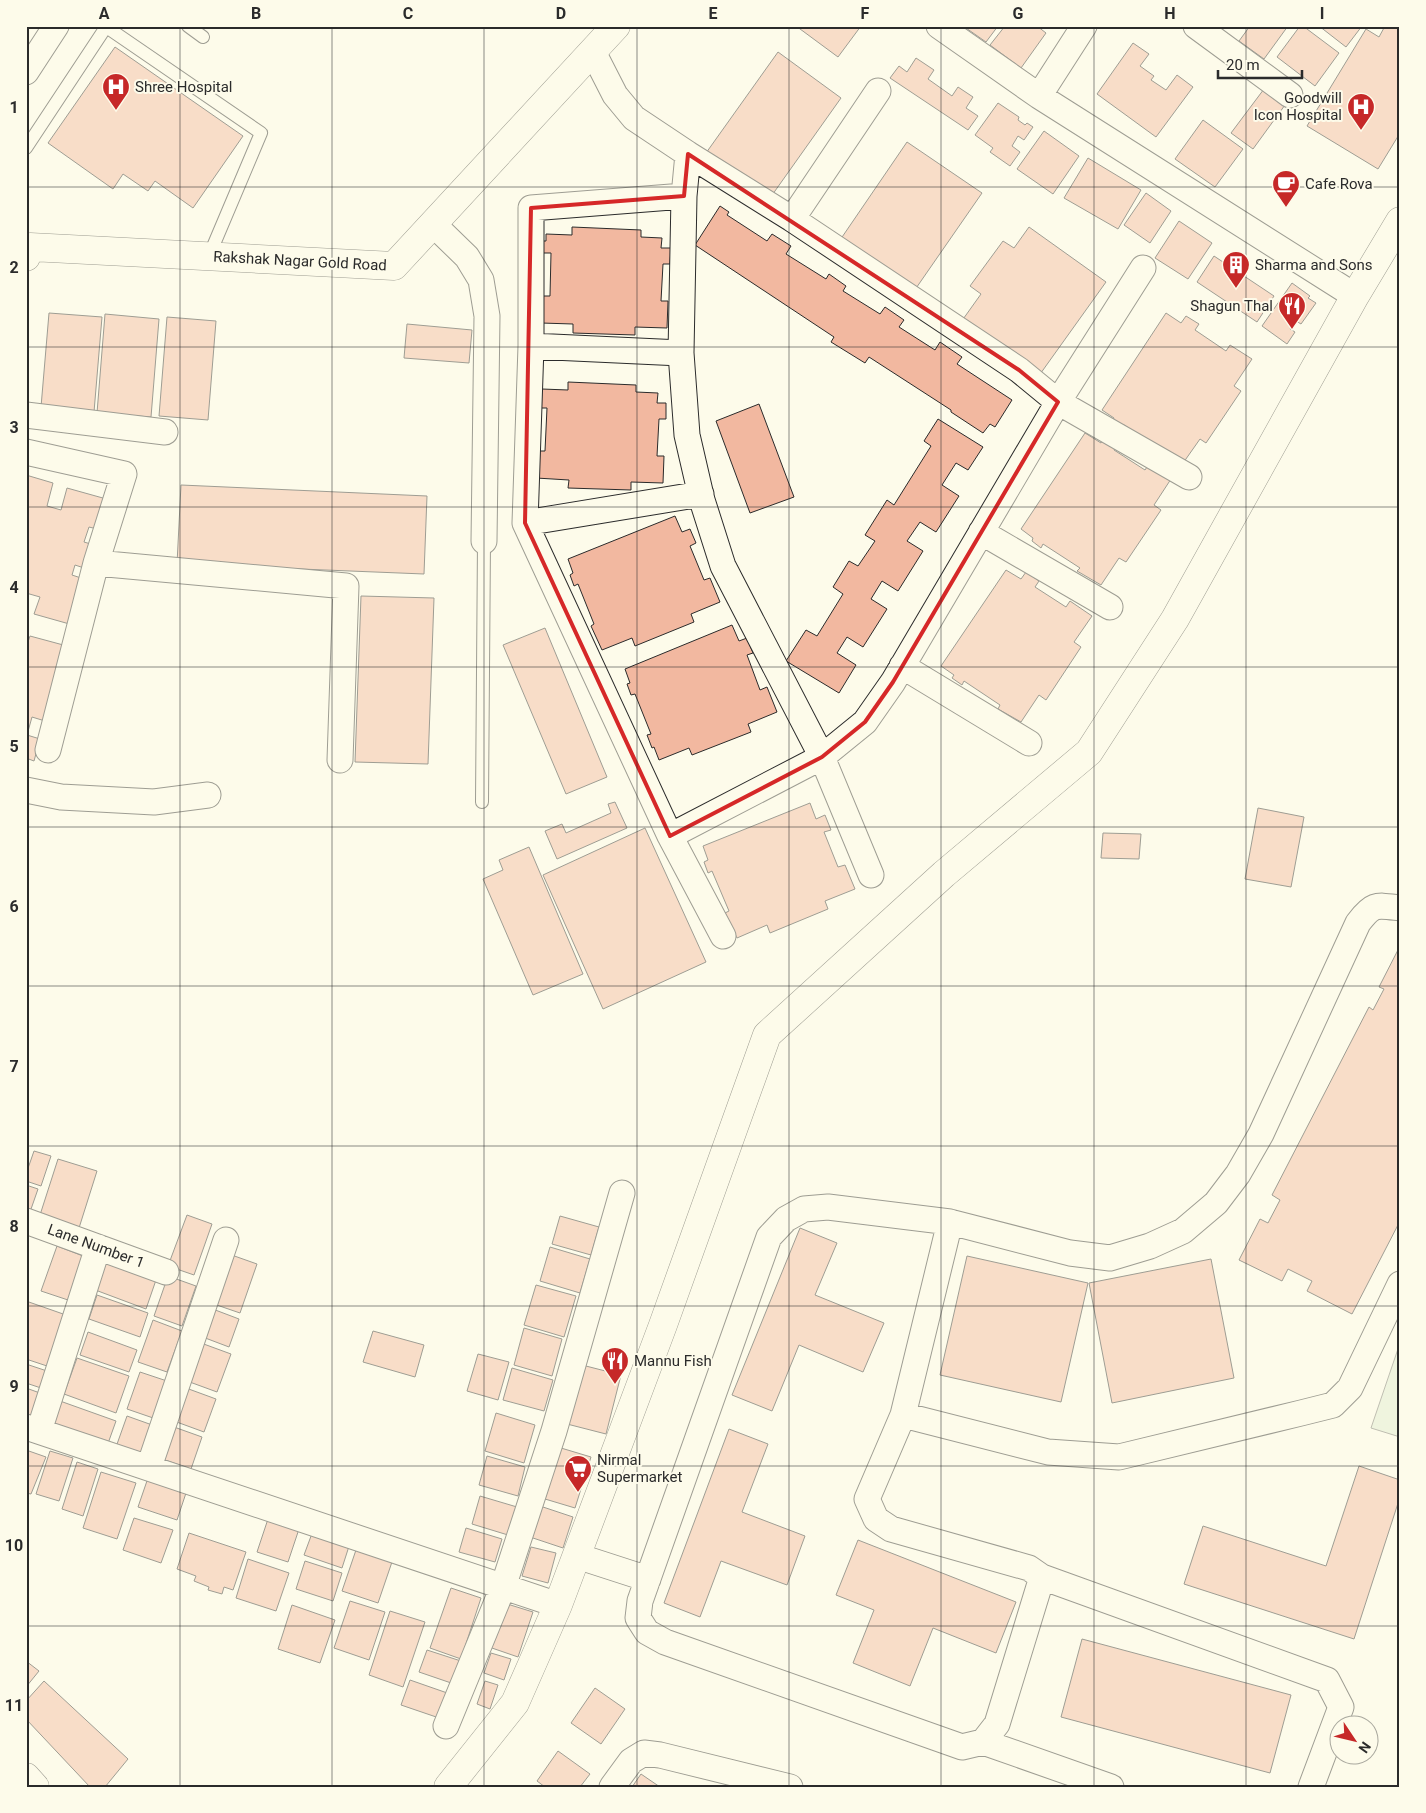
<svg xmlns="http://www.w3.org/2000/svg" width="1426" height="1813" font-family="Roboto,sans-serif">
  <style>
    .green { fill: #deebd1; stroke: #74746e }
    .building { fill: #f2b8a0; stroke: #2b2b2b }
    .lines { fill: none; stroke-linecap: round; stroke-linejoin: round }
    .lane-casing { stroke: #2b2b2b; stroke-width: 14 }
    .street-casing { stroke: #2b2b2b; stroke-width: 27 }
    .secondary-casing { stroke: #2b2b2b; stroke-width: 29 }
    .lane { stroke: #fdfbea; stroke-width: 12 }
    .street { stroke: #fdfbea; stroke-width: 25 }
    .secondary { stroke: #fdfbea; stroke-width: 28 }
    .marked { fill: none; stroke: #d62828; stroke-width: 4; stroke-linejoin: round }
    .grid { fill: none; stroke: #2b2b2b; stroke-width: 1; stroke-opacity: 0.55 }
    .labels { text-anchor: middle; stroke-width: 4; stroke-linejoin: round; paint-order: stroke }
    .poi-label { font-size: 15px; fill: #2b2b2b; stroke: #fdfbea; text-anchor: start }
    .street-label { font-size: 15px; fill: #2b2b2b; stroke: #fdfbea }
    .neatline { fill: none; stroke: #2b2b2b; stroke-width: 2 }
    .grid-label { font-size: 16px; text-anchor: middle; font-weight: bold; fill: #2b2b2b }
  </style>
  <rect width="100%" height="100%" fill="#fdfbea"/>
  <!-- green -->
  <path class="green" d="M1400,1343V1437L1371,1428Z"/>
  <!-- building -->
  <path class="building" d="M796,26H861L838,57Z
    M967,26H998L986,42L966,28Z
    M1005,26H1037L1046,33L1021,68L990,45Z
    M1250,26H1288L1264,59L1239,41Z
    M1300,26H1303L1339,53L1315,86L1277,57Z
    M1319,26H1362L1346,47Z
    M1385,26H1394L1400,30V133L1378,169L1307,126L1366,29L1379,37Z
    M1133,43L1149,54L1140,66L1154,76L1151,80L1166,90L1177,75L1193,87L1156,137L1097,94Z
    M115,47L243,136L193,208L155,181L148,191L123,174L113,189L48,143Z
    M778,52L841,98L770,198L706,153Z
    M916,58L934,70L928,79L952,96L958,87L973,97L966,108L978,116L968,130L890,78L899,66L907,72Z
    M1264,89L1285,105L1253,149L1231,133Z
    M998,103L1019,117L1018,120L1025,125L1027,123L1033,127L1024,140L1018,136L1012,146L1020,152L1010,166L990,152L993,148L975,135Z
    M1203,120L1243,149L1215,187L1175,159Z
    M1044,131L1079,156L1053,194L1017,169Z
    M907,142L982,193L912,294L838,243Z
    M1088,158L1141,190L1118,229L1064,198Z
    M1146,193L1171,211L1150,243L1124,225Z
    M720,206L729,212L727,215L767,241L772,234L791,246L786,254L826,279L829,274L846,286L843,291L880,314L885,307L904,320L899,327L935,350L940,342L962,357L957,364L1012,400L995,427L990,424L983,433L951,412V410L869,357L865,363L831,342L834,337L695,245Z
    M1179,221L1212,243L1188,279L1155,258Z
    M572,227L641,230V237L662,238L661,248H671L670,264H663L661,301H668L667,328L635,327V335L573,333V324L541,323L540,296H550L551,253H541L542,241H546V234L572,235Z
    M1029,227L1106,282L1038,377L961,322L981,294L970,286L1003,241L1014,248Z
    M1214,256L1274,296L1257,322L1197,282Z
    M1292,283L1310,296L1308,298L1316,303L1301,324L1296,321L1290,329L1295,332L1287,344L1262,326Z
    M49,313L102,317L94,412L41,407Z
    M1166,313L1181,323L1186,316L1199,324L1195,330L1226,351L1230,345L1252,359L1234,386L1241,391L1206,443L1200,439L1181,466L1160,449L1124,425L1122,429L1112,422L1114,418L1102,410Z
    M105,314L159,319L151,417L97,413Z
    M167,317L216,321L208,420L159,416Z
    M407,324L472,330L469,363L404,358Z
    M568,382L636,385V392L658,393L657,403H666V419H659L657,456H664L663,483L631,482V490L568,488L569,480L536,478L535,451H545L547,408H537L542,389L568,390Z
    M759,404L794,497L750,513L716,421Z
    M938,419L983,447L968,470L956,463L942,485L959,496L936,532L920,522L907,541L923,551L898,591L882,581L871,599L887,609L863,647L847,637L837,653L856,665L839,693L786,661L806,630L817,636L843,594L833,587L849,561L858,566L875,541L865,535L887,500L894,505L931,446L924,441Z
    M1085,433L1101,443L1105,435L1118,443L1114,450L1145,470L1149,464L1171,479L1154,505L1161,510L1126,562L1119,558L1101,585L1077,571L1080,568L1043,544L1041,548L1032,541L1033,538L1021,529Z
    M26,475L53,483L47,506L61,510L67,488L110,500L101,530L89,527L84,542L94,545L87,569L75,565L72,575L84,579L73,625L34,614L40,597L26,593Z
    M181,485L427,496L424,574L177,564Z
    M675,516L682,532L690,529L696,543L690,546L704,580L710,578L720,602L691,614L694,622L635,646L632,638L602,650L591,626L594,624L578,584L574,586L570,575L573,573L568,559Z
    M1006,570L1021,579L1026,572L1039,581L1035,587L1066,607L1070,601L1092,616L1074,642L1081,647L1046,700L1039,695L1021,722L998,709L1000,705L964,681L962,685L952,678L954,675L941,666Z
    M361,596L434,598L428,764L355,762Z
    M732,625L739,641L747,638L753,653L747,655L760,690L767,687L777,712L748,724L751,732L692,755L689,748L659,760L654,747L652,748L647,735L651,734L635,694L631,695L627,684L630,683L625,669Z
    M545,628L607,777L566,794L503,645Z
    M30,636L67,646L45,721L32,717L27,735L40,739L34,761L26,758V648Z
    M615,802L627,828L557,859L545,831L562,824L566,833L611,813L608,804Z
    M810,803L816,819L825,815L831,830L824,832L838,867L845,865L855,889L825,901L828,909L770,933L767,925L737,938L725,913L729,911L712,871L708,873L704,862L708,860L703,846Z
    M1258,808L1304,817L1291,887L1245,879Z
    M645,828L706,962L603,1009L543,875Z
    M1103,833L1141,834L1139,859L1101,858Z
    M529,847L583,974L533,995L483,879L503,870L499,860Z
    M1400,946V1221L1352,1314L1307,1291L1312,1281L1288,1269L1282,1281L1239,1260L1260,1219L1268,1223L1280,1200L1272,1195L1369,1007L1373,1010L1384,989L1379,987Z
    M34,1151L51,1156L41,1186L26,1181V1174Z
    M58,1159L97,1171L79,1228L40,1215Z
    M26,1185L38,1189L30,1212L26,1211Z
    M187,1215L212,1224L194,1275L168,1266Z
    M560,1216L599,1227L591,1255L552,1244Z
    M800,1228L837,1243L815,1295L884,1323L863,1372L799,1345L772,1411L732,1395Z
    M57,1246L83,1256L68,1300L41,1291Z
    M550,1247L590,1259L580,1293L540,1281Z
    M226,1253L257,1264L240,1313L208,1302Z
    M967,1256L1088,1283L1061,1402L940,1375Z
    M1211,1259L1234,1378L1112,1403L1089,1283Z
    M100,1260L156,1280L146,1309L90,1288Z
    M168,1276L196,1286L182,1326L154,1316Z
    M536,1285L576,1296L564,1337L524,1325Z
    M97,1295L148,1313L140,1337L89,1319Z
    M26,1301L66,1315L47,1366L26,1359Z
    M210,1308L239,1319L229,1347L200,1336Z
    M153,1320L182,1331L167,1372L138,1362Z
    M524,1328L562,1339L552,1376L514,1365Z
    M373,1331L424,1345L415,1377L363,1362Z
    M88,1332L137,1350L129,1372L80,1355Z
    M201,1343L231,1354L217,1392L187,1381Z
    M478,1354L509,1362L498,1400L467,1391Z
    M77,1358L129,1376L116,1413L64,1394Z
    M26,1364L47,1371L41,1388L26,1383Z
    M582,1365L621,1375L606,1434L567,1424Z
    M512,1368L553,1380L544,1411L503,1400Z
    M140,1372L173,1383L159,1420L127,1409Z
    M26,1388L40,1393L31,1417L26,1415Z
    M186,1388L216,1399L204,1432L174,1421Z
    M60,1401L116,1421L106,1449L50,1429Z
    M496,1413L535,1425L524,1463L485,1451Z
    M127,1416L155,1426L144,1457L116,1447Z
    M174,1427L202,1437L191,1469L162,1459Z
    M729,1429L768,1444L742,1512L805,1536L787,1585L721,1561L700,1617L664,1603Z
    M561,1448L591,1457L575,1508L545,1499Z
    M26,1450L46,1457L31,1494L26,1493Z
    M50,1451L73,1458L59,1501L36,1494Z
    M487,1456L525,1467L518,1496L479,1485Z
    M77,1462L98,1469L83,1516L62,1509Z
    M1359,1466L1400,1480V1497L1354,1639L1184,1584L1203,1526L1326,1566Z
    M101,1472L136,1483L117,1539L83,1528Z
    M149,1475L188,1487L177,1520L138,1507Z
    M480,1496L517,1507L508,1535L472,1524Z
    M540,1506L573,1517L563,1548L530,1537Z
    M269,1516L300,1526L288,1562L257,1552Z
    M134,1518L173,1530L161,1563L123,1550Z
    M314,1528L351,1540L342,1568L304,1555Z
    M466,1528L502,1539L495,1562L459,1552Z
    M189,1533L246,1552L233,1590L224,1587L222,1594L208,1590L209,1587L194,1581L196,1576L177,1569Z
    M858,1540L1016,1602L996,1653L933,1628L910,1686L853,1663L874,1610L836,1595Z
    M357,1547L393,1559L378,1603L342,1591Z
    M531,1547L556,1553L548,1583L522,1576Z
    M248,1559L289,1573L276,1611L236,1598Z
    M305,1561L342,1573L333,1601L296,1589Z
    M451,1588L481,1598L461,1659L430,1648Z
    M350,1601L385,1612L369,1660L334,1648Z
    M504,1603L533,1612L518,1657L489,1647Z
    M292,1605L335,1620L320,1663L278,1649Z
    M390,1611L425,1622L403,1687L369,1675Z
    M1082,1639L1291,1695L1270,1773L1061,1717Z
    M427,1650L464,1662L457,1685L419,1672Z
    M491,1653L511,1659L504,1680L484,1673Z
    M26,1661L39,1671L26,1687Z
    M410,1680L453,1695L445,1720L401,1705Z
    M44,1681L128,1759L105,1787H90L26,1719V1701Z
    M485,1681L498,1685L490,1709L477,1704Z
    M595,1688L625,1709L601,1744L571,1723Z
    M558,1751L590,1774L580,1787H545L537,1781Z
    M641,1774L660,1787H632Z"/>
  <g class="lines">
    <defs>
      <path id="lane" d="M105,26L261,133L209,256
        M188,26L203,37
        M26,148L106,27
        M482,802L484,541"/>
      <path id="street" d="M939,26L1039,96L1355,296
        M1196,26L1290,95
        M593,52L615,95L634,118L688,154L792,219L1019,370L1058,402L1189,477
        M26,72L56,26
        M1039,96L1084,26
        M688,154L684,196L681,353L687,435L702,500L723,566L822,757L871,875
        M792,219L878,91
        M433,224L467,257L481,280L487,316L484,541
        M531,346V208L684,196
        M681,353L531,346L525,523L670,836L723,936
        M26,415L165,432
        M26,452L124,474L96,563L346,586L340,760
        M525,523L701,494
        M981,532L1110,607
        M902,666L1029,743
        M48,750L96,563
        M26,790L61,797L154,802L208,795
        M670,836L822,757L865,722L893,682L1058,402L1143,268
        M26,1221L166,1272
        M903,1415L950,1222
        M26,1427L558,1605
        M39,1431L98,1247
        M149,1467L226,1240
        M577,1556L648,1579
        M1042,1577L1327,1680L1341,1707L1311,1787
        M446,1726L503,1587L554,1431L622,1193
        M983,1742L997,1724L1042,1577L1029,1568L891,1529L876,1519L867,1499L903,1415L1048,1452L1119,1457L1301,1413L1333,1405L1350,1388L1400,1284
        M612,1787L631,1761L644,1753L660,1755L790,1787
        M1111,1787L983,1742L962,1747L665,1642L647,1632L638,1618L640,1601L769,1237L786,1219L804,1209L828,1207L950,1222L1070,1253L1110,1258L1150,1246L1183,1231L1216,1203L1238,1174L1261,1134L1358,923C1373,903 1376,905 1400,908"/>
      <path id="secondary" d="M26,257L30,247L394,266L616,26
        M26,1777L35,1787
        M448,1787L515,1703L558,1605L663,1325L767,1035L944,874L1089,752L1175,619L1355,296L1400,221"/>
    </defs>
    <!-- lane casing -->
    <use href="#lane" class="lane-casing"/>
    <!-- street casing -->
    <use href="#street" class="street-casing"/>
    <!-- secondary casing -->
    <use href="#secondary" class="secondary-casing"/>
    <!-- lane -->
    <use href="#lane" class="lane"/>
    <!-- street -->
    <use href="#street" class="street"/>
    <!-- secondary -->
    <use href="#secondary" class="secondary"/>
  </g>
  <!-- marked area -->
  <path d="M0 0H1426V1813H0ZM688,154L1019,370L1058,402L893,682L865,722L822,757L670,836L525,523L531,208L684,196Z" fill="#fdfbea" fill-opacity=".55" fill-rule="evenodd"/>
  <path class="marked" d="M688,154L1019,370L1058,402L893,682L865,722L822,757L670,836L525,523L531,208L684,196Z"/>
  <!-- grid -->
  <path class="grid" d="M180,26V1787M332,26V1787M484,26V1787M637,26V1787M789,26V1787M941,26V1787M1094,26V1787M1246,26V1787M26,187H1400M26,347H1400M26,507H1400M26,667H1400M26,827H1400M26,986H1400M26,1146H1400M26,1306H1400M26,1466H1400M26,1626H1400"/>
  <!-- icons -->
  <defs>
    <symbol id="hospital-pin" viewBox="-11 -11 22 30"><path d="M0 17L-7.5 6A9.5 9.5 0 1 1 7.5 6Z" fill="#c62828" stroke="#fdfbea"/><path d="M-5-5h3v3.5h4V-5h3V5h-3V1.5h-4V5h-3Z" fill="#fff"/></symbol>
    <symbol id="cafe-pin" viewBox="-11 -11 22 30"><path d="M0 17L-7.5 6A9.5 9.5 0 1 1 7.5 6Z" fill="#c62828" stroke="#fdfbea"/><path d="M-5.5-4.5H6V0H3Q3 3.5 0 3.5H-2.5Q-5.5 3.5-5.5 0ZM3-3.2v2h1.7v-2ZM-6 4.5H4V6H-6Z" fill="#fff"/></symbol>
    <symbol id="building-pin" viewBox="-11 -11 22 30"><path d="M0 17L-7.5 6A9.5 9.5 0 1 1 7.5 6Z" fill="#c62828" stroke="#fdfbea"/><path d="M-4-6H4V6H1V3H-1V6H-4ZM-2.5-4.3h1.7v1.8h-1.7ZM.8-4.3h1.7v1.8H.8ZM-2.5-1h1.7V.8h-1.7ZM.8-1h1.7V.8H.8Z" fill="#fff"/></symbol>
    <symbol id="restaurant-pin" viewBox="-11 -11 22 30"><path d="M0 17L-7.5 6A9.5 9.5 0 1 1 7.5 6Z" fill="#c62828" stroke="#fdfbea"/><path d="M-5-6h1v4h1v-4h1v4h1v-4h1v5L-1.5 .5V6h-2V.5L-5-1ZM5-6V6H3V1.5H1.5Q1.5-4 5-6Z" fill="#fff"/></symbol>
    <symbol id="supermarket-pin" viewBox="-11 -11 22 30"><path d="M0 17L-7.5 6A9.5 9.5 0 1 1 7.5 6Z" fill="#c62828" stroke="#fdfbea"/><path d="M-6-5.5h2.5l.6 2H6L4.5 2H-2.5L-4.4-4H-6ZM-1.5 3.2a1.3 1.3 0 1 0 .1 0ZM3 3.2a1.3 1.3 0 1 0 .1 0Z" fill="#fff"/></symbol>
  </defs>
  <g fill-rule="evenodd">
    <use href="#hospital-pin" x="100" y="71" width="32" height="43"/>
    <use href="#hospital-pin" x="1345" y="91" width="32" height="43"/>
    <use href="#cafe-pin" x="1270" y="168" width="32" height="43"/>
    <use href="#building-pin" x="1220" y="249" width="32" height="43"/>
    <use href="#restaurant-pin" x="1276" y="290" width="32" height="43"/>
    <use href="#restaurant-pin" x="599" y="1345" width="32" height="43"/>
    <use href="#supermarket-pin" x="562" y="1453" width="32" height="43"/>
  </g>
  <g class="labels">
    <!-- poi labels -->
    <g class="poi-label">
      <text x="135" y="92">Shree Hospital</text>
      <text x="1342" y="103" text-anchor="end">Goodwill<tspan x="1342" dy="17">Icon Hospital</tspan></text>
      <text x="1305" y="189">Cafe Rova</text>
      <text x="1255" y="270">Sharma and Sons</text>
      <text x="1273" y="311" text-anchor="end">Shagun Thal</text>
      <text x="634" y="1366">Mannu Fish</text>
      <text x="597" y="1465">Nirmal<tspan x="597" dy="17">Supermarket</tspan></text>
    </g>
    <!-- street labels -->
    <g class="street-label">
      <text transform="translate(300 261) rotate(3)" y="5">Rakshak Nagar Gold Road</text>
      <text transform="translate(96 1246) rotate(20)" y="5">Lane Number 1</text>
    </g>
  </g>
  <!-- border -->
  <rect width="1426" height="1813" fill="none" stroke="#fdfbea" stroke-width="55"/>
  <!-- north arrow -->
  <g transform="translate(1354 1740) rotate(125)"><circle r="24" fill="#fdfbea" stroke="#a9a89e"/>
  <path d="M0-4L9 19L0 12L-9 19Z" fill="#c62828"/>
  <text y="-8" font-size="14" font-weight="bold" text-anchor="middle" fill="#2b2b2b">N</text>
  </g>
  <!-- scale -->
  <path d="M1218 70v8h84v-8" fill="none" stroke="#2b2b2b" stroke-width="2.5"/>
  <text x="1226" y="70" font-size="15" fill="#2b2b2b" stroke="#fdfbea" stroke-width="4" paint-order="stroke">20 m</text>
  <rect x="28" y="28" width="1370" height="1758" class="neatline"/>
  <g class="grid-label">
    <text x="104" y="19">A</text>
    <text x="256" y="19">B</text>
    <text x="408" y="19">C</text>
    <text x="561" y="19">D</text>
    <text x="713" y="19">E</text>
    <text x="865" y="19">F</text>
    <text x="1018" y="19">G</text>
    <text x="1170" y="19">H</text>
    <text x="1322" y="19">I</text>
    <text x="14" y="113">1</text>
    <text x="14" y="273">2</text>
    <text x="14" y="433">3</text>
    <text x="14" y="593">4</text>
    <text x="14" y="752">5</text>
    <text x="14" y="912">6</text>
    <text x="14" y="1072">7</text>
    <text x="14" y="1232">8</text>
    <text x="14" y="1392">9</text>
    <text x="14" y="1551">10</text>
    <text x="14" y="1711">11</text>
  </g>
</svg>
